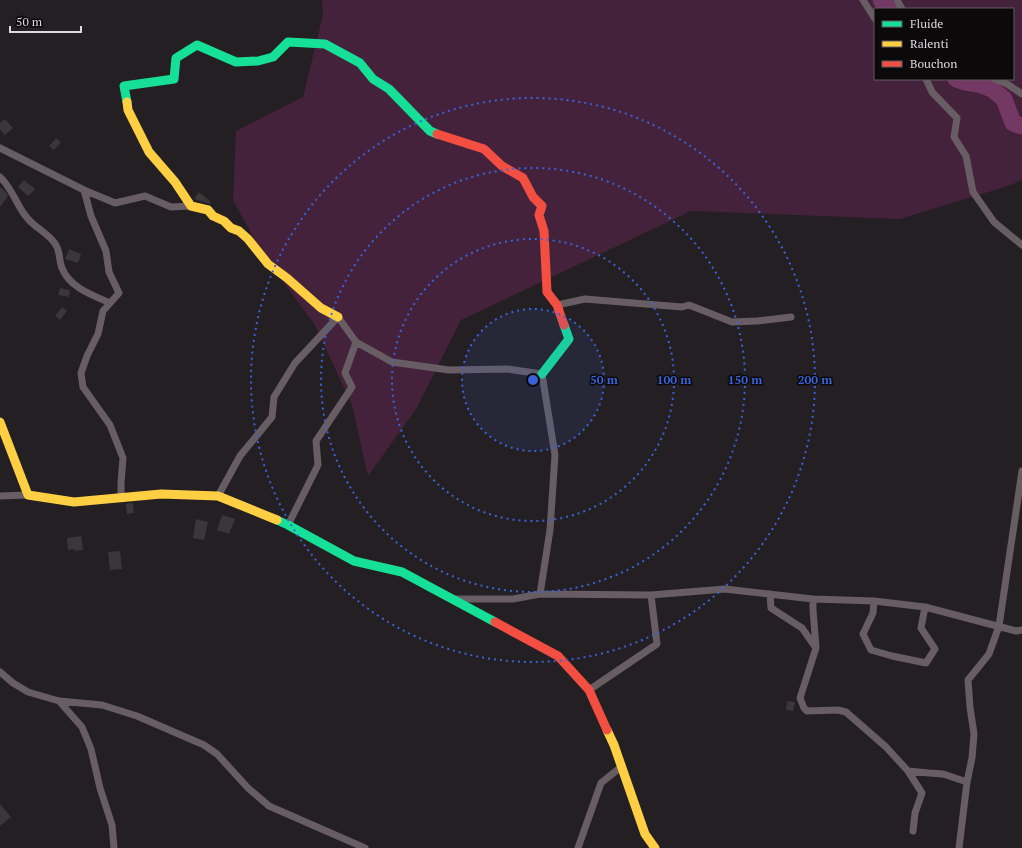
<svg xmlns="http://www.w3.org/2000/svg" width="1022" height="848" font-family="'PT Serif',serif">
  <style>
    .green { fill: #45223c; fill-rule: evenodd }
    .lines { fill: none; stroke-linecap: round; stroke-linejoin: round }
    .river { stroke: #733864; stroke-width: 17 }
    .building { fill: #3a3639 }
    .street { stroke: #675d63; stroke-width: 7 }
    .fast { stroke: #16e098; stroke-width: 9 }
    .slow { stroke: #ffcf43; stroke-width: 9 }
    .jam { stroke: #f24e42; stroke-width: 9 }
    .ring { fill: none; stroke: #3a63d9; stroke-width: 2; stroke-dasharray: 2 4 }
    .centre { fill: #3a63d9; stroke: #0c090b; stroke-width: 2 }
    .ring-label { font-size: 12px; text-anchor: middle; font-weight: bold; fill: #3a63d9; stroke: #0c090b; stroke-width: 3; stroke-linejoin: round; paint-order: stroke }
  </style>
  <rect width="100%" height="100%" fill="#241f22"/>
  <!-- green -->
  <path class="green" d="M322,0H1022V180L1011,185L900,219L691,211L461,320L416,409L368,476L352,405L315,325L264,256L233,200L236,131L303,97L323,15ZM875,9H1013V79H875Z"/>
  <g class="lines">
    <!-- river -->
    <path class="river" d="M881,0L889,9
      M956,79L965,82L982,85L992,89L1004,99L1013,123L1022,126"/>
  </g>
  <!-- building -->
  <path class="building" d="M5,119L13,128L5,135L0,130V123Z
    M56,138L61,142L54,150L49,146Z
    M24,180L35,189L28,196L18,187Z
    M0,187L5,191L8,196L0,207Z
    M199,192L211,202L210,204L194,199Z
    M69,249L81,254L78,263L65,259Z
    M60,288L70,290L69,297L58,295Z
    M62,307L67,311L60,320L55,316Z
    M133,503L134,513L127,514L126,504Z
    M222,515L235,519L229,534L217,530Z
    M196,519L208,522L204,540L193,538Z
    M81,536L83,550L74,551V549L68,550L67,538Z
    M120,551L122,569L110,570L108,552Z
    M787,701L795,702L793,711L786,710Z
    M0,804L11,817L0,826Z"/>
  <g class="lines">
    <!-- street -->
    <path class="street" d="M863,0L875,19
      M897,0L902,9
      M926,79L932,92L957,118L954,137L966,156L973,192L994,222L1022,245
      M995,79L1007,84L1022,94
      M0,148L84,190L115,203L145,196L171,207L191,206
      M0,177C15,191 17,210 31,222C39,230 52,236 57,247C60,253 59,261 62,268C69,287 92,295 110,303
      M84,190L91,216L106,251L109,272L119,293L103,311L98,334L87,356L81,373L83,387L110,425L123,458L121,483V497
      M557,305L585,299L682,307L689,305L732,322L757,321L791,317
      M0,496L28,495
      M218,496L240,456L272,417L274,397L295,363L338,317L356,342
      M288,525L318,465L316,441L352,387L345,373L356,342L392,362L449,370L507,369L542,374L555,455L550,530L540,594
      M770,594L771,608L802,628L816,648L800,698L804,708L807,711L838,710L846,712L886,747L908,771L922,793L915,813L913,831
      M455,599H513L540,594L651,595L725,589L813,599L874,601L925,607L1016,631L1022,630
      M813,599V610L816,647
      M874,601L873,613L863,634L871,650L892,656L926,663L935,649L921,628L925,607
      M0,672L13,683L28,692L59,701L102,705L137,716L204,745L217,754L248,788L269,806L365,848
      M589,690L657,644L651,595
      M59,701L82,727L91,749L100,788L112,825L114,848
      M908,771L929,773L943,774L967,782
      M578,848L601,783L621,767
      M959,848L967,782L972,758L974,734L970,707L968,680L989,654L999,626L1022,471"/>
    <!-- fast -->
    <path class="fast" d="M127,102L124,86L174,79L176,58L197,45L236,62L258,61L273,57L288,42L325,44L360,63L373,79L389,89L430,131L437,134
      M542,374L569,339L564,325
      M277,520L288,525L354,561L402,572L495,622"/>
    <!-- slow -->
    <path class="slow" d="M127,102L128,110L149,152L175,182L191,206L208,210L213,216L224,221L231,228L239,231L248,239L268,264L287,278L321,308L338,317
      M0,422L28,495L74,502L161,494L218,496L277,520
      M607,730L614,745L645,834L655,848"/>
    <!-- jam -->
    <path class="jam" d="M437,134L484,149L502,166L523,178L533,197L542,206L539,215L544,231L547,292L557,305L564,325
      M495,622L558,656L589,690L607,730"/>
  </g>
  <!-- distance rings -->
  <circle cx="533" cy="380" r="71" fill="#3a63d9" fill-opacity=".12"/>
  <g class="ring">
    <circle cx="533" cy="380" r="71"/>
    <circle cx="533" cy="380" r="141"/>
    <circle cx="533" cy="380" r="212"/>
    <circle cx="533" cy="380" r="282"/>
  </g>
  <circle cx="533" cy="380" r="6" class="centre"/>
  <g class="ring-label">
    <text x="604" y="384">50 m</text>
    <text x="674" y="384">100 m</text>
    <text x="745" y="384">150 m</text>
    <text x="815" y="384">200 m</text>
  </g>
  <!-- legend -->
  <rect x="874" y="8" width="140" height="72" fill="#0c090b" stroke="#605d5f"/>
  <rect x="882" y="21" width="20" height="6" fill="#16e098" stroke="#605d5f"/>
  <text x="910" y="28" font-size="12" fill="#dfdadd">Fluide</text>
  <rect x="882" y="41" width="20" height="6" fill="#ffcf43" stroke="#605d5f"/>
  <text x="910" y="48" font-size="12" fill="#dfdadd">Ralenti</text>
  <rect x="882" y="61" width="20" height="6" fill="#f24e42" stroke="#605d5f"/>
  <text x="910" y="68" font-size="12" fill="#dfdadd">Bouchon</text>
  <!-- scale -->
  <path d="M10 26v6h71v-6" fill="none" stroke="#dfdadd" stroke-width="2"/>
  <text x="16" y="26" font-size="12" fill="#dfdadd" stroke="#0c090b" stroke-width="3" paint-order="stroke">50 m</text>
</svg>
